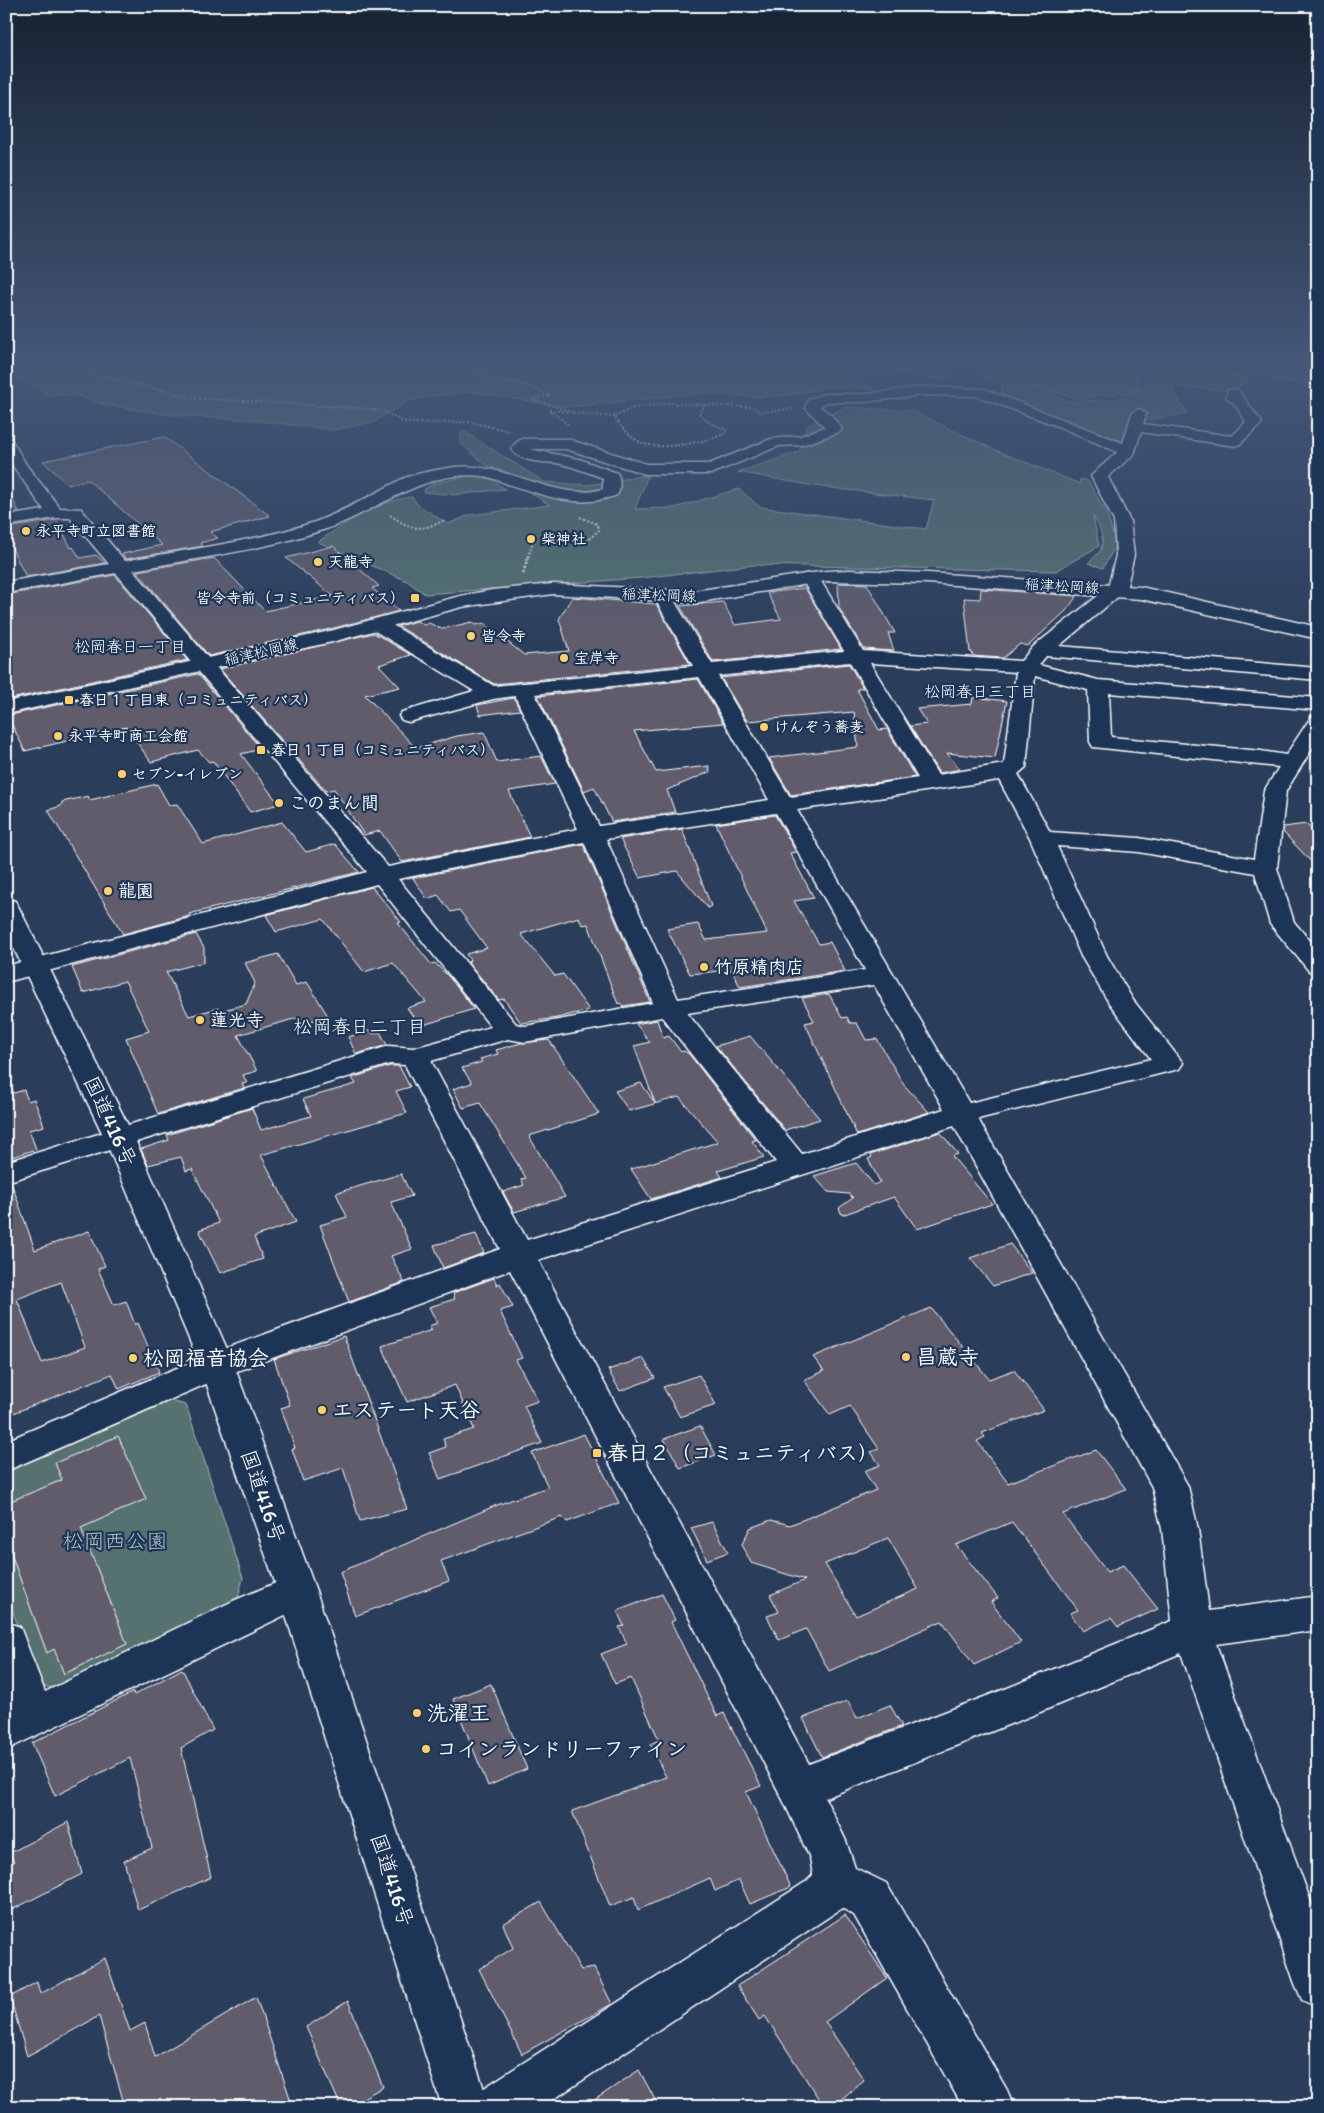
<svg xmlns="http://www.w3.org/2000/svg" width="1324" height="2113" font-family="Itim,'Klee One',sans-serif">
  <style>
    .green { fill: #547270; stroke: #aab8b8; fill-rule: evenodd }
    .building { fill: #605c6c; stroke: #fff; fill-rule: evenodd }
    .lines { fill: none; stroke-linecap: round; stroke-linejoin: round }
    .minor-casing { stroke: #fff; stroke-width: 3 }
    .major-casing { stroke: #fff; stroke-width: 3 }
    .highway-casing { stroke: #fff; stroke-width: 3 }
    .path-far1 { stroke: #fff; stroke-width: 2; stroke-dasharray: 2 2; stroke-linecap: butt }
    .path { stroke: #fff; stroke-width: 2.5; stroke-dasharray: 2.5 2.5; stroke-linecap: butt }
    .minor { fill: #1d3557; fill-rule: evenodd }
    .major { fill: #1d3557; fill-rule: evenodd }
    .highway { fill: #1d3557; fill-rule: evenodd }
    .poi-dot { fill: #ffd166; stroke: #1d3557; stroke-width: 2 }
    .labels { text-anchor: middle; stroke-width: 4.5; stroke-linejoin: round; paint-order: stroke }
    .far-poi-label { font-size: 15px; font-weight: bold; fill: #fff; stroke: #1d3557; text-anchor: start }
    .far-street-label { font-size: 15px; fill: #fff; stroke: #1d3557 }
    .far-neighbourhood-label { font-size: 16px; fill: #fff; stroke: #1d3557 }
    .poi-label { font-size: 18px; font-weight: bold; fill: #fff; stroke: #1d3557; text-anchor: start }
    .neighbourhood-label { font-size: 19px; fill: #fff; stroke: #1d3557 }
    .near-street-label { font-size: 21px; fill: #fff; stroke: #1d3557 }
    .near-poi-label { font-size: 21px; font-weight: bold; fill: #fff; stroke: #1d3557; text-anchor: start }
    .near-park-label { font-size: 21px; fill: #b2c0bf; stroke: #1d3557 }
  </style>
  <rect width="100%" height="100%" fill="#2a3d5b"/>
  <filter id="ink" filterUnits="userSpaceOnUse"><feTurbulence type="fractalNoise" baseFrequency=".02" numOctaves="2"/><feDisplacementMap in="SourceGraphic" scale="10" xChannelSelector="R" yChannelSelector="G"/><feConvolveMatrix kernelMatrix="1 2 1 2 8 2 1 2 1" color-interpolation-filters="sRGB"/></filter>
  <g filter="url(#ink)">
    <!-- green -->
    <path class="green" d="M6,361H415L444,365L467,361H1225L1224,373L1248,379L1234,391L1177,386L1172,389L1187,413L1137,422L1128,451L1001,399L1002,384C978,379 983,358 950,367L949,377L941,379L899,373L855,377L852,381L875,389L828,387L795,394L760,397L701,393L566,407L473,392L435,395L407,401L374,422L333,430L252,420L171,415L105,405L77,395H47L19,377L6,375ZM1148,366L1145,371V387L1114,400L1068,401L1034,386L1076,398L1127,393L1140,387L1137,376L1143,367Z
      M1245,361H1318V389L1265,376L1244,365Z
      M846,407L912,411L993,449L1080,484V479L1088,481L1107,514L1116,545L1103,568L1088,563C1091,559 1098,555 1100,551C1106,540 1099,525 1093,516L1099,546L1056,571L753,565L641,578L425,594L407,581L318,542C348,521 375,502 412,497L418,505L448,524L470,515L550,505L485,464L460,443L462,430L544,482L588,485L648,475L635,509L674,508L739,489L760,507L926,529L934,500L814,486L738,472L799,452L807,426Z
      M477,474L487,476L505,489L455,495L424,492L425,489L432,484Z
      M170,1401L186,1405L243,1578L237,1602L57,1689L37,1685L6,1590V1471Z"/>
    <!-- building -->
    <path class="building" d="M164,437L198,462L270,516L210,532L218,538L200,543L203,546L126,559L122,554L162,545L88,480L68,485L43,461Z
      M6,486L19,512L6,514Z
      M57,520L71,548L73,547L80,558L96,555L105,563L26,577L6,536V528Z
      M333,546L379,586L372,588L399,611L330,629L209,656L137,571L214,558L265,611L333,596L286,558Z
      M115,575L187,660L6,700V595Z
      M838,583L867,584L895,633H888L894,651L864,649L839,608Z
      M805,588L841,649L713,662L680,606L723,602L735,625L781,619L767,593Z
      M981,589L1077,596L1066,611L1028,646L1020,644L1003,658L973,656L972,652H970L964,598L980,599Z
      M572,597L656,604L690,664L494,684L398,626L417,621L424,625L429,623L442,629L472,622L476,625L484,623L524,655L569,651L559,619Z
      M374,633L411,655L379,665L400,687L365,695L416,748L457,736L484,732L497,762L541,756L555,784L509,791L530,837L402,862L380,831L364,835L334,789L326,791L220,669Z
      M849,664L863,688L857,689L879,730L887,729L915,777L791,795L769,758L858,747L854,712L747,721L721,678Z
      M198,674L261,749L241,754L279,804L250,812L213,761L209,762L198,750L151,762L126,727L25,751L12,725L6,726V716Z
      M698,679L723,723L634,731L656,772L709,766L710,772L667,790L675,812L612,822L594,787L584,791L538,696Z
      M973,697L1007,701L995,758L947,753L960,769L939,773L910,726L927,724L917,709L972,704Z
      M514,698L520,710L480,715L477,705Z
      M157,784L169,805L177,804L203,844L282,822L306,852L335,844L359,872L189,914L190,916L186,917L123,934L48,810L61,806L62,802L88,796L90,800Z
      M775,815L796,852L790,853L814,898L794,901L819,944L830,942L845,971L740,987L732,970L690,974L667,929L698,924L706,940L767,933L716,824Z
      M1306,824L1318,836V869L1283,832L1284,827Z
      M682,829L711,906L708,908L677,871L640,878L620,839Z
      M583,844L650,1002L623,1006L620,1003L618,1004L588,924L582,925L579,917L521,934L555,976L563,974L589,1010L557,1018L521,1023L504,999L499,1000L468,962L470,960L466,954L487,948L459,910L451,912L438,895L427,899L413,878Z
      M372,887L401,922L398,923L431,964L435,963L449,977L474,1009L420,1026L407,1008L426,1002L393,963L364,972L323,919L276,932L266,915Z
      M196,934L204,948V962L166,972L189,1016L218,1008L220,1011L246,1004L255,983L245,963L278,954L296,985L307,982L328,1016L301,1024L297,1018L238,1035L257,1071L243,1075L247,1083L242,1084L244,1088L158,1114L126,1038L149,1031L125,981L83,993L72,967Z
      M829,994L842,1018L847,1017L850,1023H857L866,1040L877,1039L904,1085L929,1112L857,1135L805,1023L814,1021L802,998Z
      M657,1020L663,1038L669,1036L681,1052L684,1051L689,1054L756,1140L752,1141L764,1157L718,1171L722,1177L651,1199L631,1169L718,1142L679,1097L629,1111L615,1091L641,1083L655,1103L634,1046L650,1042L636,1024Z
      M371,1030L373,1034L380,1032L387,1045L356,1054L348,1037Z
      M750,1036L820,1119L785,1130L716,1046Z
      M549,1040L599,1114L529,1136L565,1197L514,1212L503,1192L524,1185L521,1179L526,1178L480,1103L463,1108L453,1089L472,1083L462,1068L482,1062L480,1059L498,1054L496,1050L521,1043Z
      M390,1066H399L410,1087L396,1091L407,1113L261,1155L296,1222L254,1237L263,1259L220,1273L199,1230L219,1223L192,1169L186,1171L181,1157L148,1165L141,1149L169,1140L167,1135L252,1108L261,1130L311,1116L303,1099L356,1084L352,1078Z
      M6,1077L14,1093L24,1090L28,1101L34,1099L44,1126L29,1130L36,1149L6,1159Z
      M940,1132L958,1154L952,1156L992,1204L917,1229L894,1197L842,1215L839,1208L853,1198L849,1194L828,1192L814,1176L856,1163L874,1185L880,1182L868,1159L872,1157L870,1155Z
      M401,1174L412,1196L391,1202L412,1249L391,1256L404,1282L349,1302L320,1225L347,1217L336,1193Z
      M11,1182L35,1250L89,1231L105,1266L98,1269L114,1305L126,1301L135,1325L138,1323L159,1372L119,1389L112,1374L6,1416V1184ZM61,1282L85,1347L42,1363L17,1299Z
      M476,1234L484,1253L443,1268L434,1245Z
      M1010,1244L1032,1273L993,1286L970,1258Z
      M494,1278L497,1285L500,1283L513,1307L500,1311L522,1358L516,1360L538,1401L524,1406L542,1443L440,1479L429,1453L446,1447L443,1439L474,1429L455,1385L407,1402L382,1346L432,1330L429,1326L437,1323L429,1307L455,1299L453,1293Z
      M931,1308L989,1379L1014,1370L1044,1410L982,1433L985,1437L977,1441L1008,1483L1096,1450L1126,1489L1063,1514L1107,1572L1123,1565L1158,1609L1118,1627L1111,1618L1083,1631L1070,1613L1078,1610L1012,1522L956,1545L998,1598L991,1602L1021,1642L974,1665L942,1621L829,1671L806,1629L779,1640L767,1616L779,1612L770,1595L805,1580L751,1563L742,1544L750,1528L771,1520L790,1525L876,1490L864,1471L880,1465L871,1452L879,1449L850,1406L830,1415L804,1380L824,1371L813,1357ZM888,1538L918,1589L856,1616L825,1564Z
      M344,1336L407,1509L360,1521L343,1468L303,1481L292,1449L295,1448L281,1408L290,1405L274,1359Z
      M643,1358L655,1378L620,1391L608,1370Z
      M699,1375L716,1405L680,1417L663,1387Z
      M700,1426L716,1455L680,1468L664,1439Z
      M584,1434L619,1503L567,1522L562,1517L441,1561L449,1581L355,1616L340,1572L497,1505L548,1487L532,1453Z
      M118,1436L146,1499L81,1528L127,1644L64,1674L54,1649L47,1653L6,1540V1503L62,1480L55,1463Z
      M712,1522L728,1552L707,1560L691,1528Z
      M662,1594L675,1620L671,1622L717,1716L724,1713L761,1786L746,1792L791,1887L750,1904L739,1880L715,1891L710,1878L638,1910L634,1897L610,1906L572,1811L666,1777L650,1744L659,1740L631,1678L615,1684L601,1654L627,1644L619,1627L624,1626L617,1611Z
      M182,1669L213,1730L181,1748L211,1877L138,1910L124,1861L152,1848L130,1758L55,1796L32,1743L133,1692L134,1695Z
      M491,1684L527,1769L488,1786L453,1699Z
      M848,1701L857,1718L890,1705L902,1726L822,1757L803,1718Z
      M68,1822L82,1874L6,1913V1866L14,1862L10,1853Z
      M541,1902L581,1970L594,1968L612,2004L522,2054L479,1969L513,1948L503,1924Z
      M845,1915L887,1978L825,2022L864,2080L832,2107H824L765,2016L759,2020L737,1986Z
      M105,1958L130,2031L145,2023L155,2057L256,1997L293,2107H125L99,2016L27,2056L10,1997L37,1982L40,1994Z
      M348,2001L383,2087L347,2107H341L306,2027Z
      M639,2070L659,2107H584Z"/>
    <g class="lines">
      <defs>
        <path id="minor" d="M924,387L984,389L1123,443L1132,413L1139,409L1146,413L1143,424L1232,436L1246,422L1236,406L1226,397L1228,390H1238L1262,423L1240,444L1235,446L1141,432L1134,454L1108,477L1130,521L1134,555L1126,590L1059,646L1318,668V680L1046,656L1039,665L1098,680L1318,698V710L1109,693L1111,737L1261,751L1286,755L1311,717L1318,715V739L1286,791L1277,868L1294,922L1318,950V974L1309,971L1270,924L1255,873L1139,852L1057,846L1107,956L1133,1000L1183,1063L1179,1069L978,1119L1188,1486L1198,1529L1209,1611L1318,1596V1630L1216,1644L1318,1921V2007L1302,2000L1295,1984L1181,1653L1033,1715L825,1798L846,1841L855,1868L886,1883L1007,2090L1014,2107H963L854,1915L842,1908L542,2107H474L481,2090L807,1881L813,1875L810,1858L784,1802L510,1270L229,1374L6,1471V1441L205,1356L500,1249L405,1065L390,1064L6,1182V1162L379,1049L389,1046L414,1048L491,1027L377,884L6,982V966L367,872L116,573L6,593V582L109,564L70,518H55L6,526V516L44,510L6,456V437L11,439L27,466L60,508L81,509L125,561C188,549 254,542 315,522C344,511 372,495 400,480C412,474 441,469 455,467C507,461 554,503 603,489V478C590,473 576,468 562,464C547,461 521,464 511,449C515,444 517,441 523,439H567L646,464H709L771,439L800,436L825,427L805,408L809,399L824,394H865ZM924,395L977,396L1060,427L1117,452L1091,476L1114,521L1116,555L1108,588L1034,646L1021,661L863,651L819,578L816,574H804L801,578L844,651L712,664L672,597L670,593H656L654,597L693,666L494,686L384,620H370L368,624L370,628L474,691L402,712L399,716L402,720L409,722L493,699L515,696L578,829L388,867L133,570C197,558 264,550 326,529C378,511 424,469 482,476C491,477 500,481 508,484C541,494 573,508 607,498C612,497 618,496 619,491C620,485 620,477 617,473L579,459L529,449H566L645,474H711L779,446L802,445L839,432L842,429L830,414L820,407L826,402H865ZM850,662L918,778L790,797L718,676ZM870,663L1016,672L1004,764L938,775ZM1035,676L1088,690L1090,742L1093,747L1279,767L1264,791L1254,859L1139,838L1050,832L1018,774L1026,767ZM699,677L769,800L599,826L535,694ZM999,780L1030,838L1081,956L1109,1003L1151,1059L969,1103L797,810ZM776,813L865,970L678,999L606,839ZM584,842L653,1003L525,1026L516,1024L398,879ZM874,985L944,1109L802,1154L687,1013ZM662,1017L776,1162L527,1240L431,1061L508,1039L525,1042ZM954,1126L1152,1487L1162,1529L1172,1621L1005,1689L809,1764L538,1260Z
          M297,1574L310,1579L316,1591L310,1603L6,1750V1710L11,1708L6,1696V1622L20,1627L45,1692L233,1601Z"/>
        <path id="major" d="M850,570L928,573L1141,587L1318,627V639L1141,599L928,583L826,581L694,603L553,594L462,607L332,642L6,714V702L330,631L460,596L492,590L553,584L694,591L826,571Z"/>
        <path id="highway" d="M6,899L15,901L18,906L134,1137L234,1365L316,1591L490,2107H442L278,1591L200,1365L104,1137L6,932Z"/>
      </defs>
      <!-- minor casing -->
      <use href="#minor" class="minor-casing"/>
      <!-- major casing -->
      <use href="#major" class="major-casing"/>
      <!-- highway casing -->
      <use href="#highway" class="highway-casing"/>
      <!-- path-far1 -->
      <path class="path-far1" d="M23,361L60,366L194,398L357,408L383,411L401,421L411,423L470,422L509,431
        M469,361L485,367L478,375C503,380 527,384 550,396L531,399L575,413
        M667,403L705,405L699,413L709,422L726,430V433C706,442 663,451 642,443C631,438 621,427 614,417L633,408Z
        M705,405L753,407L760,412L793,409
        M567,412L549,410L569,425
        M573,413L614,417
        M390,515C412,530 420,532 445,520
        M580,517L597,524L599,530L587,541
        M527,561L532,544"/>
      <!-- path -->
      <path class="path" d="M523,574L527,560"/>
      <!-- minor -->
      <use href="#minor" class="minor"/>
      <!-- major -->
      <use href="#major" class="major"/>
      <!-- highway -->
      <use href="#highway" class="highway"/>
    </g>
  </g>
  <!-- sky -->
  <linearGradient id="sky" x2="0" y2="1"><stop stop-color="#172232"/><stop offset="0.55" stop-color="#445777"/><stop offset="1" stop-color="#445777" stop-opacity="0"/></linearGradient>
  <rect width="1324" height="657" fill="url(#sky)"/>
  <!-- markers -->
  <g class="poi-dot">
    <circle cx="26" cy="531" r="5"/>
    <circle cx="531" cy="539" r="5"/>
    <circle cx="318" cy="562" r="5"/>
    <rect x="410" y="593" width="10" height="10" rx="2.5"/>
    <circle cx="471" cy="636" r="5"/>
    <circle cx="564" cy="658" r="5"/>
    <rect x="64" y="695" width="10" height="10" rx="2.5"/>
    <circle cx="764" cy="727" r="5"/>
    <circle cx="58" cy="736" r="5"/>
    <rect x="256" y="745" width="10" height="10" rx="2.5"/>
    <circle cx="122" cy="774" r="5"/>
    <circle cx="279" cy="803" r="5"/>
    <circle cx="108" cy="891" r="5"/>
    <circle cx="704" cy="967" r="5"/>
    <circle cx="200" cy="1020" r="5"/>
    <circle cx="906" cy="1357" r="5"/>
    <circle cx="133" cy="1358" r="5"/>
    <circle cx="322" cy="1410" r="5"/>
    <rect x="592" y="1448" width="10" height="10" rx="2.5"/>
    <circle cx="417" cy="1713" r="5"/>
    <circle cx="426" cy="1749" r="5"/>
  </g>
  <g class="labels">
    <!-- far-poi labels -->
    <g class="far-poi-label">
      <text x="36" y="536">永平寺町立図書館</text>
      <text x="541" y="544">柴神社</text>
      <text x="328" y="567">天龍寺</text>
      <text x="405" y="603" text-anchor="end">皆令寺前（コミュニティバス）</text>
      <text x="481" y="641">皆令寺</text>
      <text x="574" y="663">宝岸寺</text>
      <text x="79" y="705">春日１丁目東（コミュニティバス）</text>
      <text x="774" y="732">けんぞう蕎麦</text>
      <text x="68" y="741">永平寺町商工会館</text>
      <text x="271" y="755">春日１丁目（コミュニティバス）</text>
      <text x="132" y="779">セブン-イレブン</text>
    </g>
    <!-- far-street labels -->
    <g class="far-street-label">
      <text transform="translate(1062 586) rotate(3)" y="5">稲津松岡線</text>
      <text transform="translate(659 595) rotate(2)" y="5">稲津松岡線</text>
      <text transform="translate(261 652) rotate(-13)" y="5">稲津松岡線</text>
    </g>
    <!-- far-neighbourhood labels -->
    <g class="far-neighbourhood-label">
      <text x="130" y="652">松岡春日一丁目</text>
      <text x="980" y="697">松岡春日三丁目</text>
    </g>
    <!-- poi labels -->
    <g class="poi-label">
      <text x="289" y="809">このまん間</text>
      <text x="118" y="897">龍園</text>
      <text x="714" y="973">竹原精肉店</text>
      <text x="210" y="1026">蓮光寺</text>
    </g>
    <!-- neighbourhood labels -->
    <g class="neighbourhood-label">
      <text x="360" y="1033">松岡春日二丁目</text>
    </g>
    <!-- near-street labels -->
    <g class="near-street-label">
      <text transform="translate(110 1121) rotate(65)" y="7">国道416号</text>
      <text transform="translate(263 1496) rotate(71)" y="7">国道416号</text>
      <text transform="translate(392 1880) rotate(72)" y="7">国道416号</text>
    </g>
    <!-- near-poi labels -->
    <g class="near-poi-label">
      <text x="916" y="1364">昌蔵寺</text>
      <text x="143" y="1365">松岡福音協会</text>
      <text x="332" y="1417">エステート天谷</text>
      <text x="607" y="1460">春日２（コミュニティバス）</text>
      <text x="427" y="1720">洗濯王</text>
      <text x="436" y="1756">コインランドリーファイン</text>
    </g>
    <!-- near-park labels -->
    <g class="near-park-label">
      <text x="115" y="1548">松岡西公園</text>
    </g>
  </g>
  <!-- margin -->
  <rect width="1324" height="2113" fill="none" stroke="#1d3557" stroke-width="25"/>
  <rect x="12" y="12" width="1299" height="2088" fill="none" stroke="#fff" stroke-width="2" filter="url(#ink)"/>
</svg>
